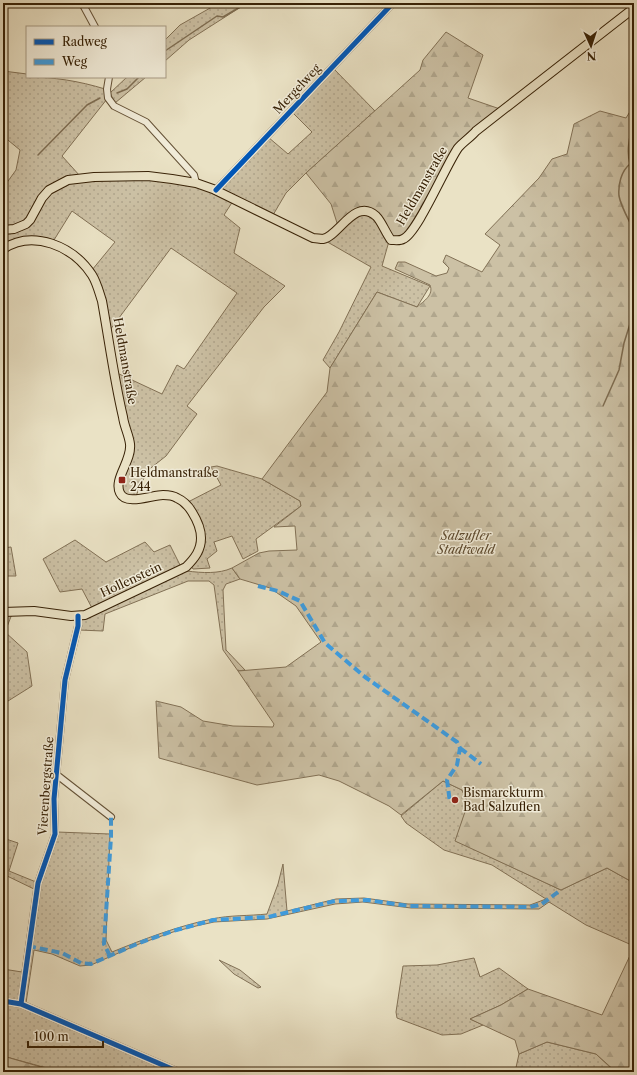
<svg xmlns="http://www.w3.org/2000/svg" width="637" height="1075" font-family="'Libre Caslon Text',serif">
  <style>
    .grass { fill: url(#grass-dots); stroke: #827156 }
    .forest { fill: url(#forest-firs); stroke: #827156 }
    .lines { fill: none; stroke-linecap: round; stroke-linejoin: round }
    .stream { stroke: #7e6d52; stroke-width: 1.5 }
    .minor-casing { stroke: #645136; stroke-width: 8 }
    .major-casing { stroke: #372106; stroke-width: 10 }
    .minor { stroke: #f1ecd9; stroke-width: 6 }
    .major { stroke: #eae2c5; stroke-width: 8 }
    .quiet { stroke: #3e9bdd; stroke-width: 4; stroke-dasharray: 8 4; stroke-linecap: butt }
    .cycleway-casing { stroke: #f1ecd9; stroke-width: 8 }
    .cycleway { stroke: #0057b8; stroke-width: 5 }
    .poi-dot { fill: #8f2418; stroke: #f1ecd9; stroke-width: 1.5 }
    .labels { text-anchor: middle; stroke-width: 3; stroke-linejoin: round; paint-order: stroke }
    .street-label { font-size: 12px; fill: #372106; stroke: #f1ecd9 }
    .poi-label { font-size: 12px; fill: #372106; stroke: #f1ecd9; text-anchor: start }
    .park-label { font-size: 12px; font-style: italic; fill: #5c492e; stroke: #f1ecd9 }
  </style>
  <defs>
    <pattern id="grass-dots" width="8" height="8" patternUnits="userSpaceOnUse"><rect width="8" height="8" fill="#ccc1a5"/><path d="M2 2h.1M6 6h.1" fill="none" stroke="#b0a68d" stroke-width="1.8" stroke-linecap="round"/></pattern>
    <pattern id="forest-firs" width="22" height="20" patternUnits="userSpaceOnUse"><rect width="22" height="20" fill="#ccc1a5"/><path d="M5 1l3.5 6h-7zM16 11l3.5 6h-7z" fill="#b0a68d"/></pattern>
  </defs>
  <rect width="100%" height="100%" fill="#eae2c5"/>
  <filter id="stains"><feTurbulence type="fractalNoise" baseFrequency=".005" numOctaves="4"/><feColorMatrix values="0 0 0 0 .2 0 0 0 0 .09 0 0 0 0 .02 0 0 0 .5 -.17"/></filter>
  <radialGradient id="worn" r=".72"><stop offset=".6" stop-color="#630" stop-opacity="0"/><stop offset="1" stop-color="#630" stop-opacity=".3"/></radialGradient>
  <!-- grass -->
  <path class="grass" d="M219,3H247L189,40L165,61V40L180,25Z
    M334,69L375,111L306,173L286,193L273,215L220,189L268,137L288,154L312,132L293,113Z
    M3,71L27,74V77C54,77 79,81 105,89L107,99L62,156L80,176L48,188L28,219L21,224L3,227V188L16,170L20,150L3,136Z
    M127,77H146L115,103L110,93Z
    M121,178L171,181L209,190L233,201L224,215L240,228L234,253L285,286L264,307L187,406L197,414L166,456L147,471L136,496L123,494L120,487L131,457L117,373L162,394L177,365L184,369L237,293L171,248L110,330L92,270L115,242L72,211L54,240L27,237L3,246V232L15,231L51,192L69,182Z
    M365,213L375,218L389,241L382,266L430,286L417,307L377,292L330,368L323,360L339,332L371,267L324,240L355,215Z
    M217,466L262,479L300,501L301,506L256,539L258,551L243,559L232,536L214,542L217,551L207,559L210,568L193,569L191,566L203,542L188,502L221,485L211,467Z
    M75,540L106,562L145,542L154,552L170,545L181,567L93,610L82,589L60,592L43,559Z
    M11,547L16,576H3V548Z
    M232,568L240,579L226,584L223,590L226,650L245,670L238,671L223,650L214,585L209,581H188L105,614L103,631L79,630L82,618L187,571C202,573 219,574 232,568Z
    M12,614L5,632L27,652L32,686L8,701L3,692V615Z
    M443,781L462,790L468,803L456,841L561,890L607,868L634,883V946L586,925L549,902L539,909L411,908L363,902L335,904L267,919L214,922L196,926L173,932L139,944L91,965L80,966L52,954L34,950L26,1003L3,999V969L22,972L34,889L3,874V838L18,843L9,871L36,882L57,832L110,834L106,940L112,952C144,939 178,926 212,919C229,915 249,916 267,914L278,884L283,864L287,911L336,899L364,898L408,904L530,905L546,899L492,865L444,850L406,823L401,816Z
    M474,958L480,977L499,968L528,989L501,1005L470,1019L483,1025L461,1034L442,1035L397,1018L396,1012L403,966L437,965Z
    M219,960L240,970L261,987L258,988L234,974Z
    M3,1003L21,1005L178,1072H51L54,1070L3,1056Z
    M547,1042L596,1054L612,1069L611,1072H515L519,1054Z"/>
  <!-- forest -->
  <path class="forest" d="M446,32L483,55L468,98L500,109L458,146L426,206L403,238L391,236L379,216L364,210L338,226L331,204L306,173L420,70L423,60Z
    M634,105V185L631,191L634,201V883L607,868L561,890L455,841L468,803L462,790L443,781L401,815L389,806L339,781L319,775L257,785L159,758L156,701L181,707L203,721L233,726L273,727L274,724L238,671L286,667L321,642L296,606L270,588L240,579L232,568L259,553L269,551L297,550L295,526L274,527L301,506L300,501L262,479L327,392L330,368L377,292L417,307C424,301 434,295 430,285L395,269L398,262H405L436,276L447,273L449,268L443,262L446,255L482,272L500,245L485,234L539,178L552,159L567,154L574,124L600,111L626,118Z
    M634,947V1072H616L596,1054L547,1042L519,1054L515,1040L470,1019L501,1005L528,989L602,1015Z
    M3,1056L55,1071L51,1072H3Z"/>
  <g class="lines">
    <!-- stream -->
    <path class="stream" d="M165,51L217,16L223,17L247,3
      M117,93L127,89L139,77
      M634,127C628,136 627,154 630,164C621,171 618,185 619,196C621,207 629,220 634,231
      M38,155L87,105L100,98
      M634,295V302
      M603,406L619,370L624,343L634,311"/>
    <defs>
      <path id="minor" d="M82,3L95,27
        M109,77L107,89L108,98L114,106L146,122L194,175L196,183
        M216,190L393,3
        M57,775L111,817
        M3,1001L21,1004L179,1072
        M21,1004L38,883L55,834L54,799L65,680L78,626V616"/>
      <path id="major" d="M3,230L14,229L26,224L30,220L42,198L49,190L68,180L94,177L148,176L172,179L196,183L213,189L313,238C316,238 320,239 323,239C339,236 355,197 376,216C382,222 385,232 391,240C395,240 400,241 403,239C417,234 446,165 458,148C463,142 471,137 476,131L634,8
        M3,249C33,229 73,246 92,275C97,283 99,292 102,301C109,340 114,379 123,417C124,426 129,435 130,444C132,461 113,479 120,493C126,506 152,495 163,495C167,495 174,496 177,498C184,501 189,507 192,512C197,520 201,529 201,538C201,550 195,558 186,567L85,615L71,616L34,611L3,612"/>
    </defs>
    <!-- minor casing -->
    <use href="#minor" class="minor-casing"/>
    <!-- major casing -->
    <use href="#major" class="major-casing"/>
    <!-- minor -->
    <use href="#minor" class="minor"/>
    <!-- major -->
    <use href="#major" class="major"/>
    <!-- quiet -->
    <path class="quiet" d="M258,586L278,591L300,601L325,643L365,677L457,742L460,748L457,765L447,780L450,803
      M460,748L481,764
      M28,946L62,953L81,963L91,964L139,943L173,931L213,920L268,917L335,901L367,900L409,906L530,907L542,904L558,892
      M110,956L104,944L111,837V817"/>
    <defs>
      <path id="cycleway" d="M216,190L393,3
        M3,1001L21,1004L179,1072
        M21,1004L38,883L55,834L54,799L65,680L78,626V616"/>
    </defs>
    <!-- cycleway casing -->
    <use href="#cycleway" class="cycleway-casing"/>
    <!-- cycleway -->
    <use href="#cycleway" class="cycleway"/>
  </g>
  <!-- markers -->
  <g class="poi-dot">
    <rect x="118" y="476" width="8" height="8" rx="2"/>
    <circle cx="455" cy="800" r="4"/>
  </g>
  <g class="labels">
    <!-- street labels -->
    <g class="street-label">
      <text transform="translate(297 89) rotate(-47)" y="4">Mergelweg</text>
      <text transform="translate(422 186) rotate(-60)" y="4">Heldmanstraße</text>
      <text transform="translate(125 361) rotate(80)" y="4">Heldmanstraße</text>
      <text transform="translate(131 580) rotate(-25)" y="4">Hollenstein</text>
      <text transform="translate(46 786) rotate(-86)" y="4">Vierenbergstraße</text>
    </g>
    <!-- poi labels -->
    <g class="poi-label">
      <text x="130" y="477">Heldmanstraße<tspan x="130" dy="14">244</tspan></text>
      <text x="463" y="797">Bismarckturm<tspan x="463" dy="14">Bad Salzuflen</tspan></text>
    </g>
    <!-- park labels -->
    <g class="park-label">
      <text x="466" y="540">Salzufler<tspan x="466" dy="14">Stadtwald</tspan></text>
    </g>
  </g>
  <!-- margin -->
  <rect width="637" height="1075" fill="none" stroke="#eae2c5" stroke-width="16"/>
  <rect x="4" y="4" width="629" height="1067" fill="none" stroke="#372106" stroke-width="2"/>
  <rect x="8" y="8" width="621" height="1059" fill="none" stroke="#372106"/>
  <!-- legend -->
  <rect x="26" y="26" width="140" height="52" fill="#f1ecd9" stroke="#a79b85"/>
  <rect x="34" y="39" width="20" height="6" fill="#0057b8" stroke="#a79b85"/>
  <text x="62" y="46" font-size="12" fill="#372106">Radweg</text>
  <rect x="34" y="59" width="20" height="6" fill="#3e9bdd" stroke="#a79b85"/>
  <text x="62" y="66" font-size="12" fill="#372106">Weg</text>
  <!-- north arrow -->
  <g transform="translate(591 46) rotate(177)" stroke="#f1ecd9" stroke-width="3" paint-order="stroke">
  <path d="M0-3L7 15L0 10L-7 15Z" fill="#372106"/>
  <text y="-6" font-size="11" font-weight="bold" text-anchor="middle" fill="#372106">N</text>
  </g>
  <!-- scale -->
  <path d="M28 1041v6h75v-6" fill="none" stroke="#372106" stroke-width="2"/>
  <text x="34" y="1041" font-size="12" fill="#372106" stroke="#f1ecd9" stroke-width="3" paint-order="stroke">100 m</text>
  <rect width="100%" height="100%" filter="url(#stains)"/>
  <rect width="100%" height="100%" fill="url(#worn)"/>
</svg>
